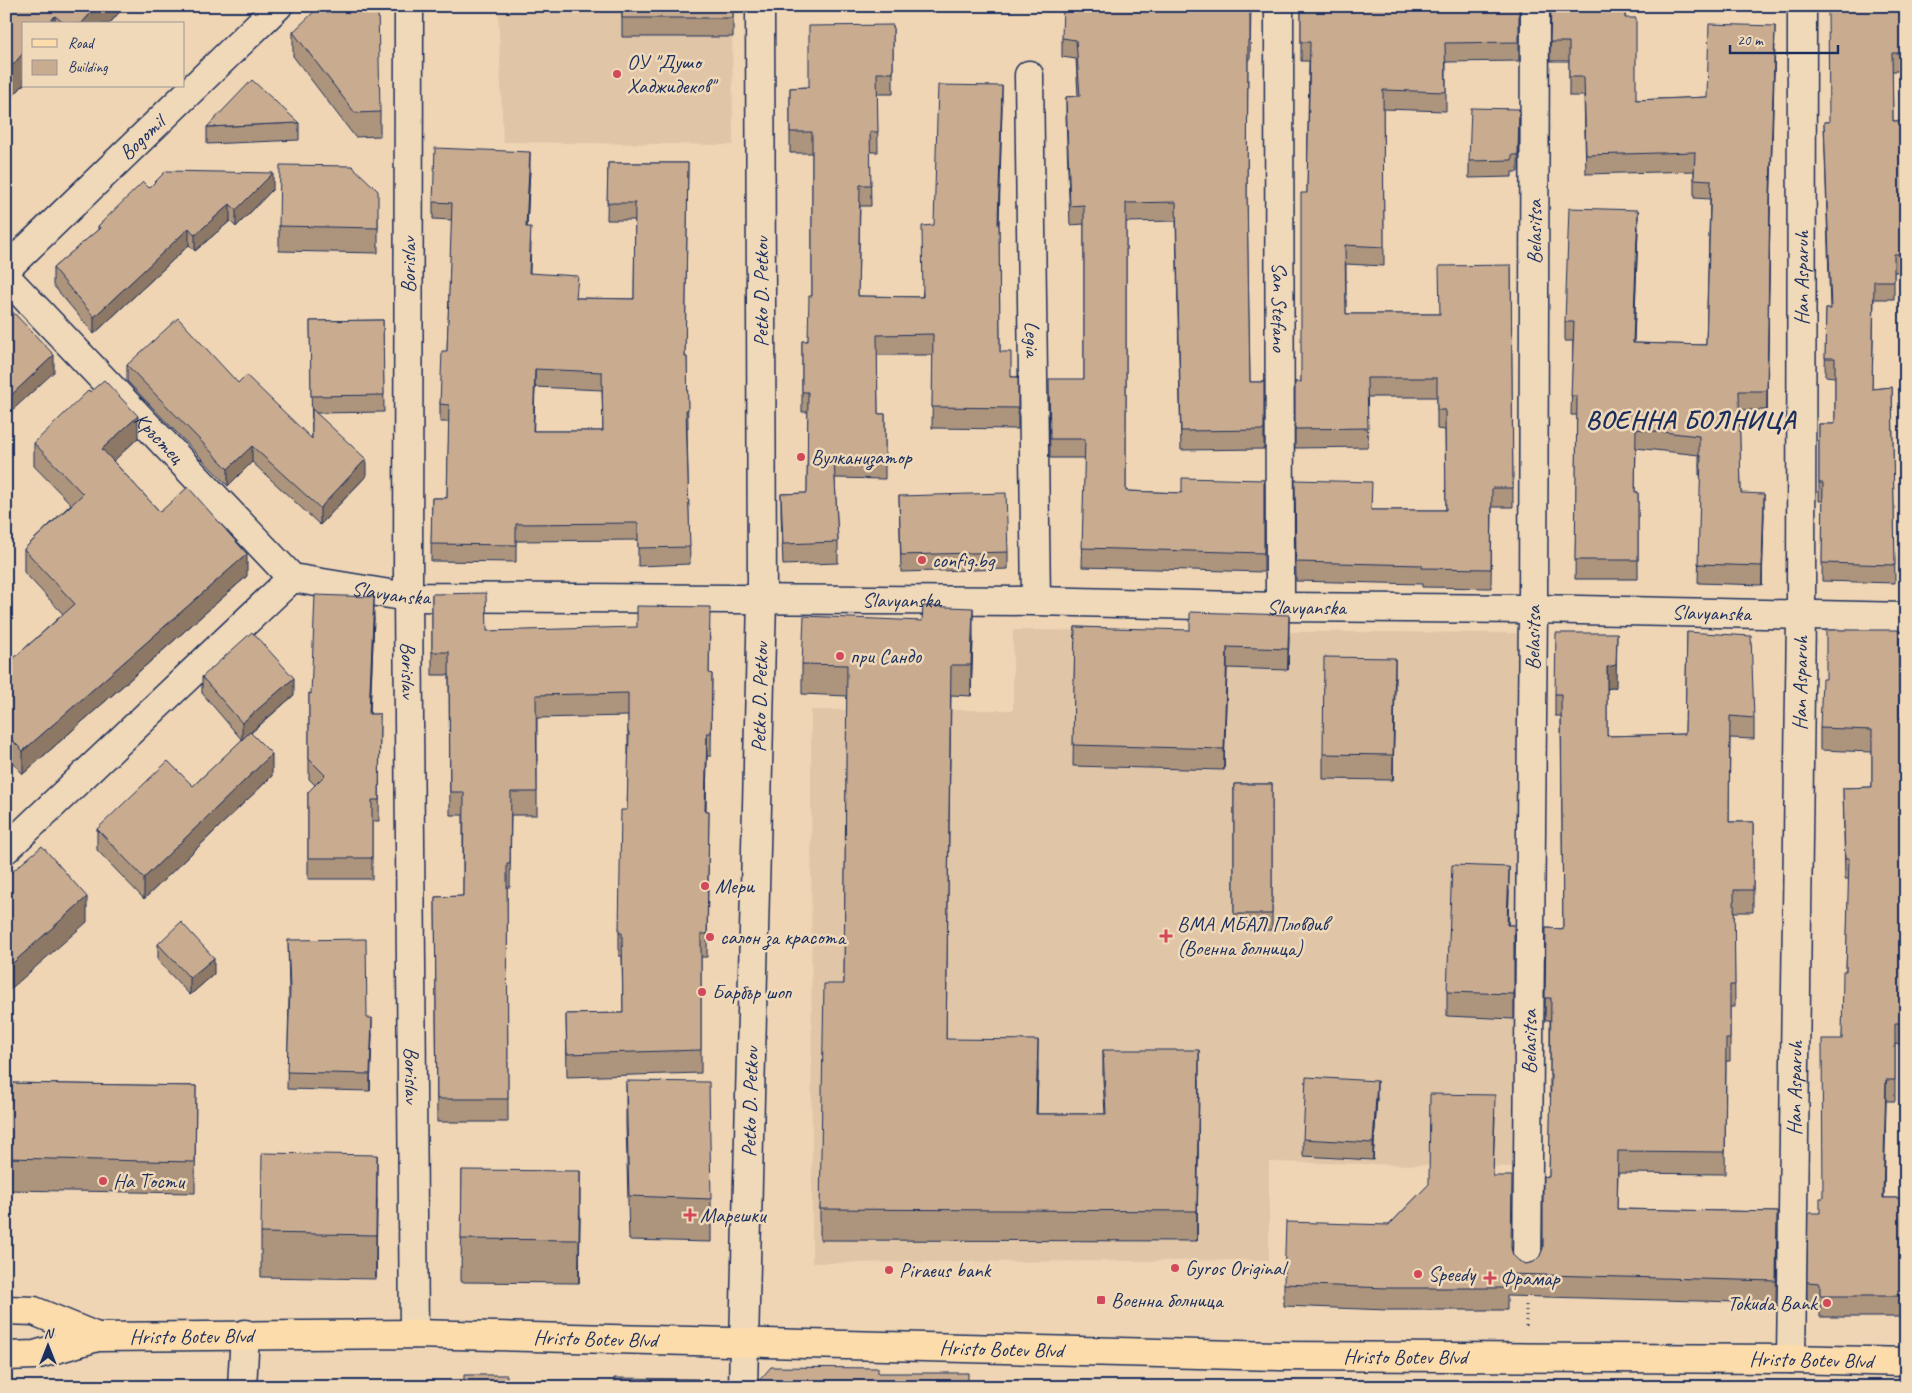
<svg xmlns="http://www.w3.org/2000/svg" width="1912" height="1393" font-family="Caveat,sans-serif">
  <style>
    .built { fill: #e0c6a7 }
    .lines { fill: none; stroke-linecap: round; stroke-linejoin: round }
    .minor-casing { stroke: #1b2f5e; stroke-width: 31 }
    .major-casing { stroke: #1b2f5e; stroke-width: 31 }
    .path { stroke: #1b2f5e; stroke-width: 3; stroke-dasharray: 1 4; stroke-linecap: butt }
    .minor { stroke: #f0d9b9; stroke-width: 28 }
    .major { stroke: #fddcac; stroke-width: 28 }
    .wall { fill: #ad947c; stroke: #1b2f5e; fill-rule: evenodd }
    .shaded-wall { fill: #8d7865; stroke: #1b2f5e }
    .building { fill: #c9ac90; stroke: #1b2f5e; fill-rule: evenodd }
    .poi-dot { fill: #d1495b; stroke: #f0d9b9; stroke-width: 2 }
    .labels { text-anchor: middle; stroke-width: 5; stroke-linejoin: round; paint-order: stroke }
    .poi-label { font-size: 21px; fill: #1b2f5e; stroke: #f0d9b9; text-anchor: start }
    .street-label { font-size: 21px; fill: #1b2f5e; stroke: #f0d9b9 }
    .district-label { font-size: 26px; font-weight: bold; letter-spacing: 1px; fill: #1b2f5e; stroke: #f0d9b9 }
  </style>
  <rect width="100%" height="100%" fill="#efd5b3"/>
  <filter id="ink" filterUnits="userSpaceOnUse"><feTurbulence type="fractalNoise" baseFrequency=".02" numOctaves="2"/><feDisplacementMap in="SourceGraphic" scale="10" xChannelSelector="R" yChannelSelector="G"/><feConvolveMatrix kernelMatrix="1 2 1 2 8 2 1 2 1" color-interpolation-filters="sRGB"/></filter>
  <g filter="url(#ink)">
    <!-- built -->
    <path class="built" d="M498,6H732L733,145L503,142Z
      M1013,630L1527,633L1517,1167L1269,1162V1260L812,1263L811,710H1013Z"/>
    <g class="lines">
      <defs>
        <g id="minor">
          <path id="s1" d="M409,6L408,597L414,1334"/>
          <path id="s2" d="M1279,6L1280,607"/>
          <path id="s3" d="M1029,75L1036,601"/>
          <path id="s4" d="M6,269L278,6"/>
          <path id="s5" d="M6,277L292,578"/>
          <path id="s6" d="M292,578L408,597L1036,601L1280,607L1533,609L1906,617"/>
          <path d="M6,849L292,578"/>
          <path id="s7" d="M1527,1270L1533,609L1535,6"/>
          <path id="s8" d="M1791,1359L1801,616L1802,6"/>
          <path d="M242,1387L245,1334"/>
          <path id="s9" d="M743,1387L762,599L760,6"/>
        </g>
        <g id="major">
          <path d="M6,1310L34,1311L97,1337"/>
          <path id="s10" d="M6,1356L35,1355L97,1337L414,1334L1279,1356L1791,1359L1906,1362"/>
        </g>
      </defs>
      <!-- minor casing -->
      <use href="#minor" class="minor-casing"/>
      <!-- major casing -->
      <use href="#major" class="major-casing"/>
      <!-- path -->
      <path class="path" d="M1526,1326V1303"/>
      <!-- minor -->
      <use href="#minor" class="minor"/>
      <!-- major -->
      <use href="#major" class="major"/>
    </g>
    <!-- wall -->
    <path class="wall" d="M6,6H125L109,24H24V84L6,104Z
      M622,6H733V37H622Z
      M1251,6L1250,60L1248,59L1247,199L1250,382H1264V449L1181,450L1176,221L1126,222V491L1182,493L1264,480V572L1082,567L1085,458H1050L1049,398L1084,379V224L1070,225L1066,116V97L1078,96L1076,59L1062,57V38Z
      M1301,6H1519V61L1446,62V111L1383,109L1384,266L1346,264V314H1440L1511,265L1513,507H1492L1491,588L1422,587V584L1296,581L1295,480L1372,510H1446L1445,430L1437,429V397H1367L1368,447L1295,448V382H1301L1307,193L1309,61H1301Z
      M1551,6H1626L1625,18L1636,100L1707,97L1775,45L1770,213L1767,410H1739L1741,493L1764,513L1762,585L1698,583L1701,475H1699V455L1636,448L1635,492H1638V579H1575L1577,415H1571L1573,341H1565V322L1638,229L1634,343L1706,345L1710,199L1694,198V171L1586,174L1584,96H1569V61H1550Z
      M1906,6V71H1892L1893,121H1906V272H1894V299H1874L1872,389L1892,387L1895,583L1822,581L1823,501H1819V424H1835V377L1825,376L1826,309H1830L1824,122H1829Z
      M893,25V94H877L878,152H870L871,206H860L858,296L922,297L934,225L1002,106L999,225L1000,352L1011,377H1018V429L932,428L933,355H877L878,414H885V479L835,478L838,542V563L783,565L781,515V494L807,493L808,412H802V341H808L812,296V153H790V88L809,87Z
      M293,32L380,112V136L355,137L293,56Z
      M1519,109L1518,172H1512V177L1469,178V161Z
      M299,123V140L207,144V127Z
      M608,163H688L685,357H687L688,428H687L690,564L638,566V540L516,541V562L431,561L432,498H447L449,422H440V404L447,351L452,220L433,219V202L530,169L527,227L531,244L530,273L577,298L634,299L635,220H607ZM535,387L602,390L603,431H533Z
      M149,188L273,189L236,227L230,221L195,251L189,245L94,334L53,285V268L98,230V226Z
      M378,215V253L279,251V226Z
      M383,320L384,412L316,413L366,476L320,525L252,462L228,486L127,381V365L238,383L312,439L310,321Z
      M138,438L113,461L160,512L247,576L23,774L6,756V665L63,614L24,572V549L71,504L34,466V443Z
      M899,496L1008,552V569L901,572Z
      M432,594L487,631L710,630L709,673L712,674L711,756H707L706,811H709L707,957H701V1073L567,1077L566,1014L623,1013L622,956H619V933L627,810L629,755H628V716L537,718V815H511L510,887H507L508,1122H437L435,897L463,896V815H450L449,675H432Z
      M374,618L370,714H380L379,821H372V879H308V792L315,785L309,779V693L311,694Z
      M1075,627L1289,636L1288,670L1227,668L1224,770L1073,766Z
      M1687,632L1754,718V739L1730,738L1729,822H1753V912H1734L1735,1007H1730V1061H1726L1725,1174L1618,1173L1617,1209L1777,1212L1776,1303L1507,1296V1310H1387L1284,1306V1284L1389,1225L1495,1117L1493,1176L1513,1255L1519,1261L1526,1264L1534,1262L1540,1256L1543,1248L1549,1177L1551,1097H1550V1020H1545L1546,928L1563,929L1561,716H1555V694L1616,687L1607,689V736L1685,734Z
      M973,638L971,696L951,695L946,1039L1038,1071L1037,1114H1105L1103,1080V1050L1199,1080L1197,1241L820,1240V1209L844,984L847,696L802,694V664Z
      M202,677L294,695L251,733L272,776L144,899L97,850V829L193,786L242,740L202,693Z
      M1395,683L1393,780L1323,779V754Z
      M1899,718L1904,786H1906V1045L1895,1044V1101H1886L1884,1198H1906V1317H1820V1304H1807V1282L1823,1198L1842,1039L1846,971L1849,879H1845L1843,788L1872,787V752L1820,750V728Z
      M1234,784H1272V930H1234Z
      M1509,891L1508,925H1514V1019L1447,1016V992Z
      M288,940L367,1018L372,1034L370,1091L287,1089L289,997Z
      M158,944L214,974L190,995L158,961Z
      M626,1081L711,1199V1242L629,1240L626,1125Z
      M6,1083L196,1086L195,1193L6,1190Z
      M1377,1098L1373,1160L1303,1156V1139Z
      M462,1170L580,1215L579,1283L461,1282Z
      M377,1199L376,1279L261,1277V1233Z"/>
    <!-- shaded-wall -->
    <path class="shaded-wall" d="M97,6H125L109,24H81Z
      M55,16V24H48Z
      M1775,26L1770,213L1767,410L1770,194Z
      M24,52V84L6,104V73Z
      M1002,86V106L998,246V225Z
      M530,152V169L526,244V227Z
      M273,173V189L236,227V210Z
      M230,204V221L195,251V235Z
      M1638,210V229L1633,362V343Z
      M189,228V245L94,334V317Z
      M54,355V372L6,416V400Z
      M535,369V387L533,449V431Z
      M138,416V438L102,472V449Z
      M252,446V462L228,486V469Z
      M366,459V476L320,525V508Z
      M1764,494V513L1762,585V566Z
      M247,554V576L23,774V751Z
      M374,597V618L369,735V714Z
      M973,608V638L971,696V665Z
      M1289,615V636L1288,670V649Z
      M1617,633L1616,687L1607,689V667Z
      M1227,647V668L1224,770V749Z
      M1395,658V683L1393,780V755Z
      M294,678V695L242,740V723Z
      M707,733V756L705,834V811Z
      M272,754V776L144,899V878Z
      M1509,867V891L1507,949V925Z
      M87,897V922L6,993V969Z
      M214,958V974L190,995V978Z
      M372,1018V1034L370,1091V1074Z
      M1038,1040V1071L1036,1144V1114Z
      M1199,1050V1080L1197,1241V1211Z
      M1886,1080V1101L1883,1219V1198Z
      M1377,1081V1098L1373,1160V1143Z
      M377,1155V1199L376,1279V1235Z
      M580,1171V1215L579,1283V1240Z"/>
    <!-- building -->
    <path class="building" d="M6,6H97L81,24H65L55,16L48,24H24V52L6,73Z
      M320,6H378L380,112L355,113L293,32Z
      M622,6H733V18H622Z
      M1063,6H1250V40H1248L1247,193L1250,382H1264V430L1181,431L1176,202L1126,203V491L1182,493V478L1264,480V553L1082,548L1085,439H1050L1049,379H1084V205L1070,206L1066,97L1080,96L1076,40L1062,38Z
      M1301,6H1519V42L1445,43L1446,92L1383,90L1384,247L1345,245L1346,314H1440L1439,266L1511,265L1513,488H1492L1491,569L1422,568V565L1296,562L1295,480L1372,482L1371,510H1446L1445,410H1437V378H1367L1368,428L1295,429V382H1301V193H1307L1310,42H1301Z
      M1551,6H1625V18H1636V100L1707,97L1709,24L1775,26L1770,194L1767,391H1739L1741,493L1764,494L1762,566L1698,564L1701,456H1699V436L1636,429L1635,492H1638V560H1575L1577,396H1571L1574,322H1565L1569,208L1638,210L1633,343L1706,345L1711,180L1694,179L1695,152L1586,155L1584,77H1569V42H1550Z
      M1828,6H1906V53H1892L1893,121H1906V254H1894V281H1874L1872,389L1892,387L1895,565L1822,563L1823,483H1819V424H1835V358H1825L1826,309H1831L1824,122H1829Z
      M893,25V73H877L878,132H870L871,185H860L858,296L923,297L922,226L934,225L938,85L1002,86L998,225H999L1000,352H1011V377H1018V408L932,407L933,334L877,335L878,414H885V458H834L838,542L783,544L781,494L807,493L808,392H802V341H808L809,296H812V132H790V88L809,87V26Z
      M252,80L299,123L207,127Z
      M1471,108L1519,109L1518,155H1512V160L1469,161Z
      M435,148L530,152L526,227H531L529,273L578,276L576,298L634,299L635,203H607L608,163H688L685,357H687L688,410H686L690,547L638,548V523L516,524V545L431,544L432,498H447L449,405L440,404L442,351H447L452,203L433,202ZM535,369L602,372L603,431H533Z
      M280,165L352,166L378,191V228L279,226Z
      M166,171L273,173L236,210L230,204L195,235L189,228L94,317L53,268L100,228L98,226L143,182L149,188Z
      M11,310L54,355L6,400V315Z
      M178,318L238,383L246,375L312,439V409L366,459L320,508L252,446L228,469L127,365Z
      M383,320L384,395L311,396L310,321Z
      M104,380L138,416L102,449L160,512L188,487L247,554L23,751L6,734V665L75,604L24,549L83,494L34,443L89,390L90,392Z
      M1006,493L1008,552L901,555L899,496Z
      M486,593L487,631L637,627V606L710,607L709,673L712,674L711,733H707L705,811H709L707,934H701V1050L567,1054L566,1014L623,1013L622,933H619L621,810H627L629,732H628V693L536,695L537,792H511L510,864H507L508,1099H437L435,897L463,896L464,792H450L449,652H432V594Z
      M315,595L374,597L369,714H380L379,800H372V858H308V792L325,775L309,759V693L311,694Z
      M923,606L973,608L971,665H951L946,1039L1038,1040L1036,1114H1106L1103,1050H1199L1197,1211L820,1209L824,984H844L847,665L802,664L804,616L922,621Z
      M1190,612L1289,615L1288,649L1227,647L1224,749L1073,745L1075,627L1190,630Z
      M1826,630H1899V718H1904V786H1906V1023H1895V1080H1886L1883,1198H1906V1296H1820V1283L1807,1282L1808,1213H1820V1198H1823L1822,1039H1842L1843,971H1846L1849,858H1845L1843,788L1872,787V730L1820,728L1822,679H1826Z
      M252,632L294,678L242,723L202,677Z
      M1687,632L1751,636L1754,718L1730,716L1729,822H1753V890H1734L1735,985H1730V1039H1726L1725,1152L1618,1151L1617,1209L1777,1212L1776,1281L1507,1274V1288H1387L1284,1284L1286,1222L1389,1225L1429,1184L1430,1094L1495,1095L1493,1176H1512L1511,1248L1513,1255L1519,1261L1526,1264L1534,1262L1540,1256L1543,1248V1176L1549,1177L1551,1075H1550L1551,998H1545L1546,928L1563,929L1561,694H1555L1556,633H1617L1616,665L1607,667V736L1685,734Z
      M1324,657L1395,658L1393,755L1323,754Z
      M250,732L272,754L144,878L97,829L168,761L193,786Z
      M1234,784H1272V914H1234Z
      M42,846L87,897L6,969V877Z
      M1452,865L1509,867L1507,925H1514V994L1447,992Z
      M181,922L214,958L190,978L158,944Z
      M366,939L367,1018H372L370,1074L287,1072L290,988L288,940Z
      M1306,1077L1377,1081L1373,1143L1303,1139Z
      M626,1081L709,1082L711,1199L629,1196Z
      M6,1083L196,1086L195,1162L6,1158Z
      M262,1153L377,1155L376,1235L261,1233Z
      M462,1170L580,1171L579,1240L461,1239Z
      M771,1367L878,1368V1373H968V1387H757V1383Z
      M464,1375H507V1387H464Z
      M614,1378L698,1379V1387H614Z"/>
  </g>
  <!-- markers -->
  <g class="poi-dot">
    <circle cx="617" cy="74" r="5"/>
    <circle cx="801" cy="457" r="5"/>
    <circle cx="922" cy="560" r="5"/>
    <circle cx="840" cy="656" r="5"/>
    <circle cx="705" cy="886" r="5"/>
    <path d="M1163.5 928.5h5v5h5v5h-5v5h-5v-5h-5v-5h5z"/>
    <circle cx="710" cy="937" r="5"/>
    <circle cx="702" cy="992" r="5"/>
    <circle cx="103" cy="1181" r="5"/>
    <path d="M687.5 1207.5h5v5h5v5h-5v5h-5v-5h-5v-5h5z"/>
    <circle cx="1175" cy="1268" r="5"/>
    <circle cx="889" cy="1270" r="5"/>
    <circle cx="1418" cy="1274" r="5"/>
    <path d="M1487.5 1270.5h5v5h5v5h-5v5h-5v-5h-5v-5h5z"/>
    <rect x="1096" y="1295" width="10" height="10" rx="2.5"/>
    <circle cx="1827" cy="1303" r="5"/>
  </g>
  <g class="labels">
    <!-- poi labels -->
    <g class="poi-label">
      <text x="627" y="69">ОУ "Душо<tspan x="627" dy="24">Хаджидеков"</tspan></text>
      <text x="811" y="464">Вулканизатор</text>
      <text x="932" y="567">config.bg</text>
      <text x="850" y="663">при Сандо</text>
      <text x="715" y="893">Мери</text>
      <text x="1177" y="931">ВМА МБАЛ Пловдив<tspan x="1177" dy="24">(Военна болница)</tspan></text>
      <text x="720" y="944">салон за красота</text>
      <text x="712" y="999">Барбър шоп</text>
      <text x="113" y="1188">На Тости</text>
      <text x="700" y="1222">Марешки</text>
      <text x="1185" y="1275">Gyros Original</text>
      <text x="899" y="1277">Piraeus bank</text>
      <text x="1428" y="1281">Speedy</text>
      <text x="1500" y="1285">Фрамар</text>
      <text x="1111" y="1307">Военна болница</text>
      <text x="1817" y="1310" text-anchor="end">Tokuda Bank</text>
    </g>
    <!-- street labels -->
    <g class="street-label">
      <text dy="7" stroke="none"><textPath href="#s4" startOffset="189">Bogomil</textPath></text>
      <text dy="7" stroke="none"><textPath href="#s7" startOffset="1038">Belasitsa</textPath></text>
      <text transform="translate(408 265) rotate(-90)" y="7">Borislav</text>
      <text dy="7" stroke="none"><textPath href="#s8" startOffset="1081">Han Asparuh</textPath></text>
      <text transform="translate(761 292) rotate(-90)" y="7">Petko D. Petkov</text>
      <text dy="7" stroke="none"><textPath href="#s2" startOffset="301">San Stefano</textPath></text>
      <text dy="7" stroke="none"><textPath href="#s3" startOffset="264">Legia</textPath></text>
      <text dy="7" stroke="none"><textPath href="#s5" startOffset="222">Кръстец</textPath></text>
      <text dy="7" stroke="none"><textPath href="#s6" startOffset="100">Slavyanska</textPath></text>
      <text dy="7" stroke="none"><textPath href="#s6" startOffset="611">Slavyanska</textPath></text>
      <text dy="7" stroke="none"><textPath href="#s6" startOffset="1016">Slavyanska</textPath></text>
      <text dy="7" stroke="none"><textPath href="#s6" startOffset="1421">Slavyanska</textPath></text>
      <text dy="7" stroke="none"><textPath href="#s7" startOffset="632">Belasitsa</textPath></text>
      <text dy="7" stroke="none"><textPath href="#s1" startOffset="664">Borislav</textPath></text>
      <text dy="7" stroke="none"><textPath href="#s8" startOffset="676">Han Asparuh</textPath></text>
      <text dy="7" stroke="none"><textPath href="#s9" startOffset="690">Petko D. Petkov</textPath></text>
      <text dy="7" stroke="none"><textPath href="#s7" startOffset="228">Belasitsa</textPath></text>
      <text dy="7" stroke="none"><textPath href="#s1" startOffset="1069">Borislav</textPath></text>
      <text dy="7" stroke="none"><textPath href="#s8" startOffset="271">Han Asparuh</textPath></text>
      <text dy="7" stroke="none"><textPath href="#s9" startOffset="285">Petko D. Petkov</textPath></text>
      <text dy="7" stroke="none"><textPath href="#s10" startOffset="188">Hristo Botev Blvd</textPath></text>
      <text dy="7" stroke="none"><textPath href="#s10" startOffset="592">Hristo Botev Blvd</textPath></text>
      <text dy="7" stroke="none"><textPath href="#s10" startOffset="998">Hristo Botev Blvd</textPath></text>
      <text dy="7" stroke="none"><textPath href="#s10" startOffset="1402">Hristo Botev Blvd</textPath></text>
      <text dy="7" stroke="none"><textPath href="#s10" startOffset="1808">Hristo Botev Blvd</textPath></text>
    </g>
    <!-- district labels -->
    <g class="district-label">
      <text x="1691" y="428">ВОЕННА БОЛНИЦА</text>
    </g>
  </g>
  <!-- margin -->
  <rect width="1912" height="1393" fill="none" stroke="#f0d9b9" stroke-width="25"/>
  <rect x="12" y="12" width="1887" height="1368" fill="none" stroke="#1b2f5e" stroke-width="2" filter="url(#ink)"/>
  <!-- legend -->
  <rect x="22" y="22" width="162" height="65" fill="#f0d9b9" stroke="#9b9595"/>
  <rect x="32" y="39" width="25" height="8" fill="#fddcac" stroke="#9b9595"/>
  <text x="68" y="48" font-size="15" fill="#1b2f5e">Road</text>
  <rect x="32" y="60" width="25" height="15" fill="#c9ac90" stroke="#9b9595"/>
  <text x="68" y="72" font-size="15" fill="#1b2f5e">Building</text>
  <!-- north arrow -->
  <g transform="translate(48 1346)" stroke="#f0d9b9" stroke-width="4" paint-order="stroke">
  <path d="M0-4L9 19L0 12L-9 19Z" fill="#1b2f5e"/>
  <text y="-8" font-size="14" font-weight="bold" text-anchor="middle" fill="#1b2f5e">N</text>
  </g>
  <!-- scale -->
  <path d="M1730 45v8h108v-8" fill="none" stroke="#1b2f5e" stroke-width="2.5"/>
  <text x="1737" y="45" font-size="15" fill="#1b2f5e" stroke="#f0d9b9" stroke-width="4" paint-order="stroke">20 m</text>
</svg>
